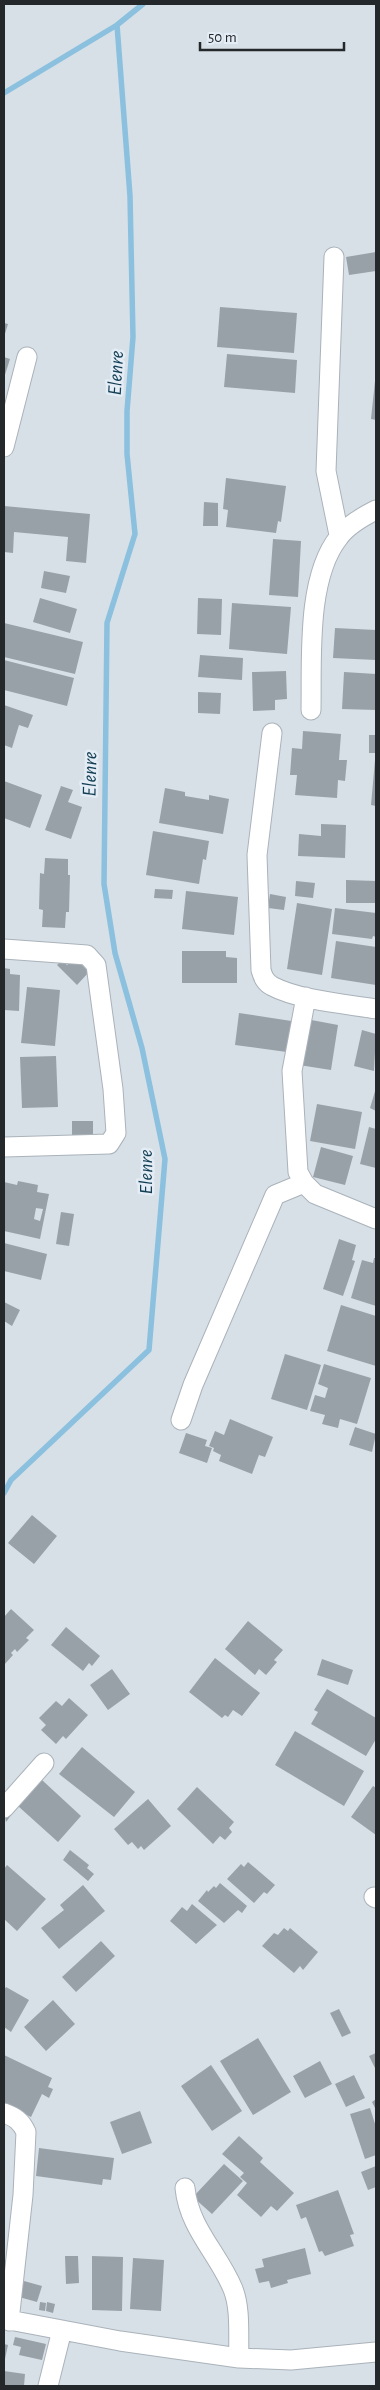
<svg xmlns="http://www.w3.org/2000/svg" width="380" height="2390" font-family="'Alegreya Sans',sans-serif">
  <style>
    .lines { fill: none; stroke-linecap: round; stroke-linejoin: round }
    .stream { stroke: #8bc0df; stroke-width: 5.5 }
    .building { fill: #99a1a8; fill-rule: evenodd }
    .minor-casing { stroke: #aab2ba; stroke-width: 21 }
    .minor { stroke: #fff; stroke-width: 19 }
    .labels { text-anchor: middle; stroke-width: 5; stroke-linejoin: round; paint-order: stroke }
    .water-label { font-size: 20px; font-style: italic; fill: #123d53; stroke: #e4edf5 }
  </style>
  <rect width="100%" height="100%" fill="#d7e0e7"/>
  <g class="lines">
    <!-- stream -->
    <path class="stream" d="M4,93L117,25
      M4,1493L11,1480L149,1350L165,1159L142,1048L115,953L104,884L107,623L135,534L127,454V411L133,337L130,196L117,25L143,4"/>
  </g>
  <!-- building -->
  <path class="building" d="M376,252V271L349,275L346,257Z
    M220,307L297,313L294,353L217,347Z
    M4,323L8,324L4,337Z
    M227,354L297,360L295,393L224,387Z
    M4,357L10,359L4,378Z
    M375,381H376V420L371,419Z
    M226,478L286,486L281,522L278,521L276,533L226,527L228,510L223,509Z
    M204,502L218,503V526H203Z
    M4,506L90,514L86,563L66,561L68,537L14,532L13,553L4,552Z
    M273,539L301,541L298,597L269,595Z
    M44,571L70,576L66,593L41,588Z
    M40,598L77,609L70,633L33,622Z
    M198,598L222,599L221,635L197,634Z
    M232,603L291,607L287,654L229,649Z
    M4,623L83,642L75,674L4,657Z
    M335,628L376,630V660L333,658Z
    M200,655L243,658L242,680L198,677Z
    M4,660L74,678L67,706L4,690Z
    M286,671L287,699L275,700V710L253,711L252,672Z
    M344,672L376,674V710L342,709Z
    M198,692L221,693L220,714L198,713Z
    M4,705L33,715L28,728L19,725L12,748L4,745Z
    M303,731L341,734L339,760H347L345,781L338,780L337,798L295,795L297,775H290L292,748L302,749Z
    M369,735H376V753H369Z
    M375,760H376V806L371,805Z
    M4,781L42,795L30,828L4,818Z
    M61,786L73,790L68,802L82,807L71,839L45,830Z
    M165,788L185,792V796L209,800V795L229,799L223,834L159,823Z
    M321,824L346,825L345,858L298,856L299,834L321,836Z
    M153,831L209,841L206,860L203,859L199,884L146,875Z
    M45,858L68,859V875H70L69,912H66L65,928L42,927L43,910L39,909L40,873L44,874Z
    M346,880L376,881V903H346Z
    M296,881L315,883L313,898L295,896Z
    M155,889L173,890L172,899L154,898Z
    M186,891L238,897L234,935L182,929Z
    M270,894L286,897L284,910L268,908Z
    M297,903L332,909L322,975L287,969Z
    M335,908L376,913V937L373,936L372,939L332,934Z
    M336,941L376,947V985L331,978Z
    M182,951H226V957L237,958V983H182Z
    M75,958L89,972L77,985L57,965L62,960L67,965Z
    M4,968L10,969V974L20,975L19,1011L4,1010Z
    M27,987L60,990L55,1046L21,1043Z
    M239,1013L298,1022L294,1053L235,1045Z
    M306,1019L338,1025L331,1070L299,1065Z
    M362,1030L376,1034L374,1071L354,1066Z
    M56,1056L58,1107L22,1108L20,1057Z
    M376,1088V1111L370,1108Z
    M317,1104L362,1112L355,1149L310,1141Z
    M72,1121H93V1135H72Z
    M369,1127L376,1129V1168L360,1164Z
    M321,1147L353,1156L345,1185L313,1177Z
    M18,1181L38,1185L37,1192L49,1194L40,1239L4,1231V1182L17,1185ZM36,1208L43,1209L40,1221L34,1219Z
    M61,1212L74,1214L69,1246L56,1244Z
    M339,1239L356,1245L352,1260L355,1261L343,1296L323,1289Z
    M4,1243L47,1254L41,1280L4,1271Z
    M374,1258H376V1306L351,1298L362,1260L373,1263Z
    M4,1302L20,1310L12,1326L4,1321Z
    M341,1305L376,1316V1366L327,1351Z
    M285,1354L321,1365L307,1410L271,1399Z
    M324,1364L371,1378L357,1424L340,1419L338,1428L322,1424L325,1415L310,1411L315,1395L325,1398L328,1388L318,1384Z
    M230,1419L273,1437L265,1457L259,1455L252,1474L219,1461L221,1455L213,1451L214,1448L209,1446L215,1431L224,1435Z
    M355,1427L376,1434L372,1452L349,1445Z
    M186,1433L207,1440L205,1446L212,1448L207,1463L179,1453Z
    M32,1515L57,1536L34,1564L8,1543Z
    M11,1609L34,1630L26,1638L29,1640L17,1652L15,1649L11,1653L13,1655L4,1665V1617Z
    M248,1621L283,1650L274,1660L277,1662L266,1675L259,1669L255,1675L225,1649Z
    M66,1627L100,1656L92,1666L89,1663L83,1671L51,1645Z
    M215,1658L260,1693L242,1716L233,1710L228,1717L225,1715L222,1718L189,1692Z
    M322,1659L353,1670L348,1685L317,1675Z
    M112,1669L130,1694L108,1710L90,1685Z
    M327,1689L376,1718V1739L366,1756L311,1724L318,1712L314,1710Z
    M69,1698L88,1715L66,1739L63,1736L56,1744L41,1730L46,1725L39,1718L56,1701L62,1706Z
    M295,1731L364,1771L344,1806L275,1765Z
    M82,1747L135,1792L114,1817L59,1774Z
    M42,1780L81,1816L58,1842L18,1806Z
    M373,1786L376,1788V1835L351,1817Z
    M197,1787L234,1822L229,1828L232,1832L225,1840L220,1836L213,1844L177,1809Z
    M148,1799L171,1826L144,1850L141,1846L138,1849L132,1842L128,1845L114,1829Z
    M6,1809L12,1814L6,1822L4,1811Z
    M70,1850L89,1865L87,1868L94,1874L88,1881L63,1860Z
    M248,1862L275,1885L267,1894L264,1892L254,1903L227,1879L241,1864L244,1867Z
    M7,1865L46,1899L17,1931L4,1919V1869Z
    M220,1883L247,1906L242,1913L238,1910L224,1923L198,1901L207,1890L208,1892L214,1886L216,1888Z
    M83,1885L105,1911L59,1949L41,1928L64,1910L60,1905Z
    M192,1904L217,1925L196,1944L170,1921L182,1907L187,1911Z
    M284,1928L288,1931L290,1928L318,1952L303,1970L300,1966L294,1973L262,1946L274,1933L278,1935Z
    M101,1941L115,1956L76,1992L62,1977Z
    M6,1987L29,2000L11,2032L4,2027V1990Z
    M53,2000L75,2024L46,2051L24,2027Z
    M339,2009L351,2033L342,2037L330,2013Z
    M258,2038L291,2092L253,2115L220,2061Z
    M376,2053V2070L369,2056Z
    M4,2055L52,2078L48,2087L53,2089L49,2098L42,2094L31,2117L4,2104Z
    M320,2061L332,2084L305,2098L293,2076Z
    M211,2065L242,2111L212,2131L181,2086Z
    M354,2075L365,2098L346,2107L335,2084Z
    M376,2099V2110L372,2102Z
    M370,2108L376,2127V2155L365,2159L350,2114Z
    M140,2111L152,2143L122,2154L110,2122Z
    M239,2136L263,2158L260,2162L294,2193L277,2211L271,2206L261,2217L237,2195L247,2183L240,2177L244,2173L222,2154Z
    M39,2148L114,2158L111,2180L103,2179L102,2185L36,2176Z
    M224,2164L243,2181L212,2214L193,2197Z
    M376,2166V2187L368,2190L361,2172Z
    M338,2190L354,2234L350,2235L354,2246L325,2256L322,2251L319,2252L306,2217L301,2219L296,2205Z
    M305,2248L311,2274L287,2280L288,2283L271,2288L269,2281L259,2283L255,2269L264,2267L262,2259Z
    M65,2256H78L79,2283L66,2284Z
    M92,2256L123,2257L122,2311L92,2310Z
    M133,2258L164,2260L161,2311L130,2309Z
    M24,2281L42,2286L37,2302L19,2297Z
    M40,2302L46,2303L45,2311L39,2310Z
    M47,2302L55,2304L53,2313L46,2311Z
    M15,2337L46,2344L42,2360L19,2355L21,2347L13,2345Z
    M4,2344L8,2345L5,2359H4Z
    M4,2371L25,2374L24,2386H4Z"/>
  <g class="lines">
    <defs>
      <path id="minor" d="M334,257L326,471L339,535
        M4,447L27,357
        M311,710C312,660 306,578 339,537C347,526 364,516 376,510
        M272,733L257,855L261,970C263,977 265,982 272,986C298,1000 346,1004 376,1009
        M4,949L87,955L96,965L113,1089L116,1133L109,1144L4,1147
        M306,997L292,1071L298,1172L304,1183L315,1194L376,1219
        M181,1420L193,1385L275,1195L304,1183
        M4,1808L44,1763
        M374,1897L376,1898
        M4,2113C15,2117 21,2121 26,2132L23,2195L9,2321
        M185,2188C189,2228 218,2253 233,2289C241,2309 238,2336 239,2358
        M4,2319L120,2341L239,2358L291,2360L376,2352
        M48,2386L62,2330"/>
    </defs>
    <!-- minor casing -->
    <use href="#minor" class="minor-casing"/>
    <!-- minor -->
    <use href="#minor" class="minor"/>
  </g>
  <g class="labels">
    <!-- water labels -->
    <g class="water-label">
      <text transform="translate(115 373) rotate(-87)" y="7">Elenre</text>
      <text transform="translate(89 774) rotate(-89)" y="7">Elenre</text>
      <text transform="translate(145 1172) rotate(-90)" y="7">Elenre</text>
    </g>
  </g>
  <!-- border -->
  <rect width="380" height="2390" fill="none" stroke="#25282b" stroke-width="10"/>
  <!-- scale -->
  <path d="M200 42v8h144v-8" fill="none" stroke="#25282b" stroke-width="2.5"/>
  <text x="208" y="42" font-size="15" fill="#25282b" stroke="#e4edf5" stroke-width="4" paint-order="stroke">50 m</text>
</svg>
